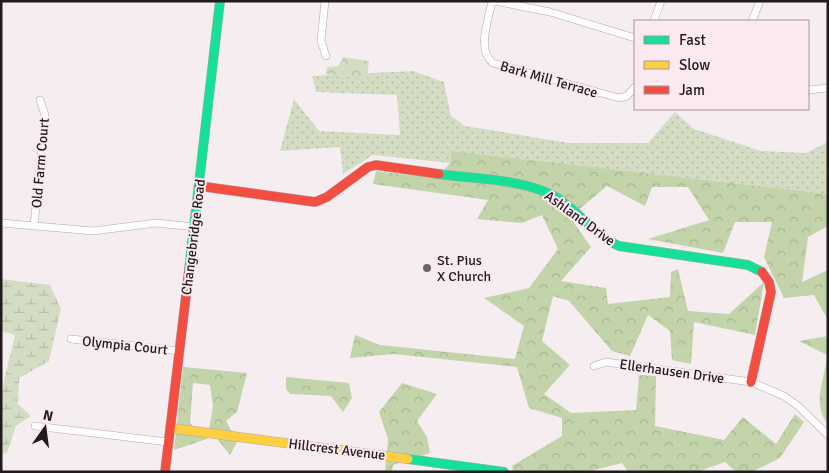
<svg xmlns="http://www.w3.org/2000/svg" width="829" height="473" font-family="Signika,sans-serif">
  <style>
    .grass { fill: url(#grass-dots) }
    .forest { fill: url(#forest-crowns) }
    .wetland { fill: url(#wetland-marsh) }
    .park { fill: url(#park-crowns) }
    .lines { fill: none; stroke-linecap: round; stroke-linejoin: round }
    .street-casing { stroke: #b0a9ac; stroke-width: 8 }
    .fast-casing { stroke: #b0a9ac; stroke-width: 10 }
    .slow-casing { stroke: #b0a9ac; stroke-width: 10 }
    .jam-casing { stroke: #b0a9ac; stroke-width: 10 }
    .street { stroke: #fefcfd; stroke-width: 7 }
    .fast { stroke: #16e098; stroke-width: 9 }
    .slow { stroke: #ffcf43; stroke-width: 9 }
    .jam { stroke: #f24e42; stroke-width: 9 }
    .poi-dot { fill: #6c6467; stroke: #fae9f0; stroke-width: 2 }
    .labels { text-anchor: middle; stroke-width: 4; stroke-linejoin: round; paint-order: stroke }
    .street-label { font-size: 14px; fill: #211b1d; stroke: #fae9f0 }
    .poi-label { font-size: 14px; fill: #211b1d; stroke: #fae9f0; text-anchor: start }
  </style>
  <defs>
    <pattern id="grass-dots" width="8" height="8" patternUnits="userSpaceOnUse" patternTransform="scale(1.25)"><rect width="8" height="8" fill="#d4ddc4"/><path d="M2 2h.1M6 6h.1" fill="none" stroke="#b6bda8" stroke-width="1.8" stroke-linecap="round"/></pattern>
    <pattern id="forest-crowns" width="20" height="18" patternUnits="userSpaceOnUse" patternTransform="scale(1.25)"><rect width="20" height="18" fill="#c3d4aa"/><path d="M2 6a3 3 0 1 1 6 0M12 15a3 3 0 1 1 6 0" fill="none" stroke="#a7b592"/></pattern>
    <pattern id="wetland-marsh" width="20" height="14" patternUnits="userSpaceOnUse" patternTransform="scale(1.25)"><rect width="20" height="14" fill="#d4ddc4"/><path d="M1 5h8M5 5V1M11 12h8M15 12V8" fill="none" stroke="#b6bda8"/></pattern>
    <pattern id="park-crowns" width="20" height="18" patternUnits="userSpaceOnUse" patternTransform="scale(1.25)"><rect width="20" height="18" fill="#d4ddc4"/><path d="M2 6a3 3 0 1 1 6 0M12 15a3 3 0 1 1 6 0" fill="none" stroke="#b6bda8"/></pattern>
  </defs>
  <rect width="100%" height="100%" fill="#f6edf1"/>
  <!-- grass -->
  <path class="grass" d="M413,71L444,82L451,116L465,126L569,143H648L675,112L694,129L761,151L806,153L828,142V194L451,152L450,163L373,155L343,174L340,147L280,151L294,99L319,131L400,135L397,95L316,92L312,76Z"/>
  <!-- forest -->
  <path class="forest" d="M451,151L828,194V226L808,237L802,282L828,270V320L814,295L784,298L764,257L772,222H735L723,253L648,239L709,220L688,187H652L645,206L607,186L570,217L591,247L561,281L606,288L608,304L670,297L671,272L678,269L688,311L729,314L764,282L755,335L694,322L691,364L672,360L670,331L648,315L630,356L612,351L569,301L553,296L542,341L570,365L544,394L571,413L636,410L639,375L656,376L655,426L724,440L743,417L776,444L795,414L804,422L780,458L752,472H736L725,462L697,472H628L622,463L586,472H513L512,466L562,436V418L529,408L517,367L394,354L350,358L355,335L380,345L515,359L524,326L484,298L529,288L558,249L542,215L522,223L477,219L488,200L373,184L376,171L438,178L450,163Z
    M828,336V425C811,402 825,380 827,355L799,341Z
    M183,367L247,373L237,412L226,421L237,442L230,455L209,429L213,407L210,385L193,383L190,423L207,439L174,450Z
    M286,377L349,383L352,398L343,412L331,396L290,394L286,389Z
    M402,383L437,394L417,421L427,437L430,453L393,465L392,472H385L388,439L379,412Z"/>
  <!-- wetland -->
  <path class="wetland" d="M1,279L50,285L61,309L49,361L19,378L18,404L31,416L16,426L7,453L1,454V394L15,335L1,331Z"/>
  <!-- park -->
  <path class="park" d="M343,57L369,61L367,79L326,74L327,67L339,66Z"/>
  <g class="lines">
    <defs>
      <path id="street" d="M325,1L321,41L326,56
        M492,1C489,19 476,50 493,63L619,98L627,96L635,87
        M495,1L550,12L635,38
        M654,21L661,1
        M752,21L760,1
        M808,90L828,88
        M1,223L93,231L156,223L195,227
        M34,226L45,115L40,100
        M71,339L180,351
        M594,366L606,362L751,382L784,396L798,406L828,435
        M35,426L168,442"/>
      <path id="fast" d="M439,174C473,179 522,179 552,195C577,208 593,235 619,246L748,265L762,272
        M189,270L220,1
        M408,459L504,472"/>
      <path id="slow" d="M170,428L408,459"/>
      <path id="jam" d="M199,186L315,202L327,197L368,167L376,165L439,174
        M751,382L771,292L769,282L762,272
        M165,472L189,270"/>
    </defs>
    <!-- street casing -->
    <use href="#street" class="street-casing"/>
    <!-- fast casing -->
    <use href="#fast" class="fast-casing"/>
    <!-- slow casing -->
    <use href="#slow" class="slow-casing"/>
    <!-- jam casing -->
    <use href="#jam" class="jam-casing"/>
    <!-- street -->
    <use href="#street" class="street"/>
    <!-- fast -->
    <use href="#fast" class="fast"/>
    <!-- slow -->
    <use href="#slow" class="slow"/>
    <!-- jam -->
    <use href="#jam" class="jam"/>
  </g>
  <!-- markers -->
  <circle class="poi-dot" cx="427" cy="268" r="5"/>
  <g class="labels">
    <!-- street labels -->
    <g class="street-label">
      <text transform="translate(549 79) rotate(16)" y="5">Bark Mill Terrace</text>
      <text transform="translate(40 163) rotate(-85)" y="5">Old Farm Court</text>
      <text transform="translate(580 218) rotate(36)" y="5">Ashland Drive</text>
      <text transform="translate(193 237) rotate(-83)" y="5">Changebridge Road</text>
      <text transform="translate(125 345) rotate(6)" y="5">Olympia Court</text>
      <text transform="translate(672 371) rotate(8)" y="5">Ellerhausen Drive</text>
      <text transform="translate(337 449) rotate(7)" y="5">Hillcrest Avenue</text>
    </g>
    <!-- poi labels -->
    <g class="poi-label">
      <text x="437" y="265">St. Pius<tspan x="437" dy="16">X Church</tspan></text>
    </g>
  </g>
  <!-- border -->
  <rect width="829" height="473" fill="none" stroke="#211b1d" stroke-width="5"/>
  <!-- legend -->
  <rect x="634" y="20" width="175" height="90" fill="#fae9f0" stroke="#a3979c"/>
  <rect x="644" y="36" width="25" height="8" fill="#16e098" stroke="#a3979c"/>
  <text x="679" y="45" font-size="15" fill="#211b1d">Fast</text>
  <rect x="644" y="61" width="25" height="8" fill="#ffcf43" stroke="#a3979c"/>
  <text x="679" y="70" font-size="15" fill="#211b1d">Slow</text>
  <rect x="644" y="86" width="25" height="8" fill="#f24e42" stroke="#a3979c"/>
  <text x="679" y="95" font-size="15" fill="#211b1d">Jam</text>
  <!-- north arrow -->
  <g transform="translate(45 428) rotate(14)" stroke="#fae9f0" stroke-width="4" paint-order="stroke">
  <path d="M0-4L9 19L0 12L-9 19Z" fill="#211b1d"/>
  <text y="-8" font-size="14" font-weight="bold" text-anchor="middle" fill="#211b1d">N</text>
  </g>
</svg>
